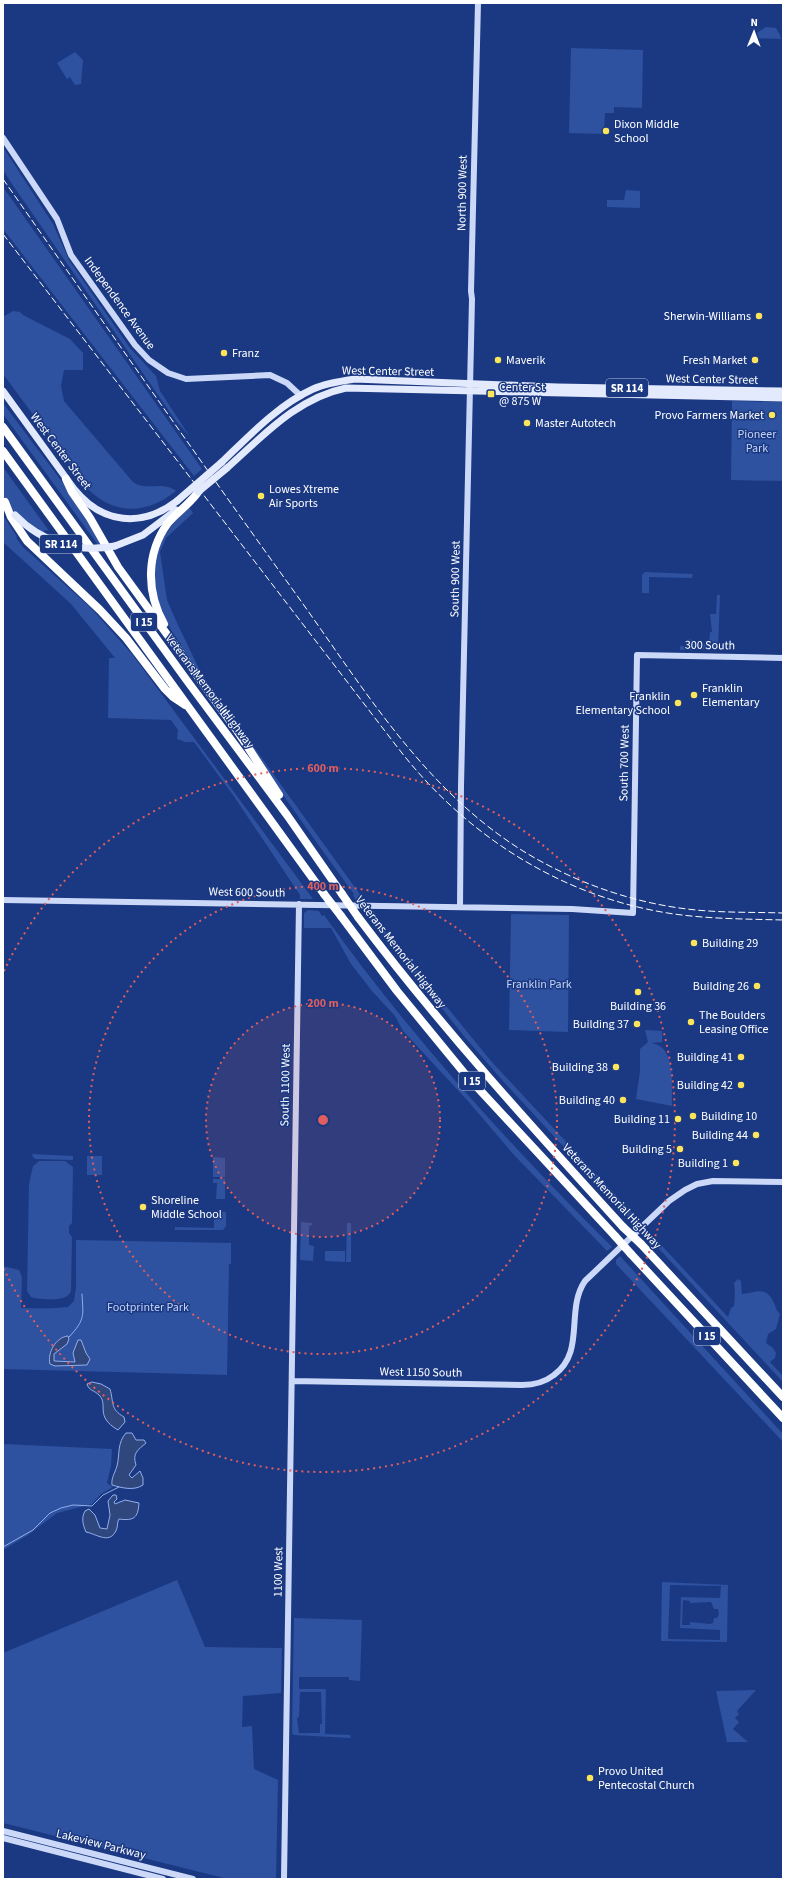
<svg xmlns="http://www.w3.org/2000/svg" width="786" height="1882" font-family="'Source Sans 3',sans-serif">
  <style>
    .green { fill: #2e51a0; fill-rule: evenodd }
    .water { fill: #30477d; stroke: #92afed }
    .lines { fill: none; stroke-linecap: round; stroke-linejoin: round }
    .stream { stroke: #92afed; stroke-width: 1 }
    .secondary { stroke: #cbd8f8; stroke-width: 6 }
    .primary { stroke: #e3eafe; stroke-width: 7 }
    .highway { stroke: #fff; stroke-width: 8 }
    .rail { stroke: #fff; stroke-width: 1; stroke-dasharray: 7 3; stroke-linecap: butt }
    .primary-bridge { stroke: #e3eafe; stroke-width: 7 }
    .highway-bridge { stroke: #fff; stroke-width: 8 }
    .ring { fill: none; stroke: #e05e5e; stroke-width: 2; stroke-dasharray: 2 4 }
    .poi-dot { fill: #fce45b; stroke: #1b3982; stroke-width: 1.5 }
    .labels { text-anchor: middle; stroke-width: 3; stroke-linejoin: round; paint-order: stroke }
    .shield { fill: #1b3982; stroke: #bbc4da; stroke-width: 1 }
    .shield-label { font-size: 11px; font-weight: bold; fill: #fff }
    .poi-label { font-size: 12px; fill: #fff; stroke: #1b3982; text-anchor: end }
    .street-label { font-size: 12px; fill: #fff; stroke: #1b3982 }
    .park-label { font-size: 12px; fill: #c3d4f8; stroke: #1b3982 }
    .centre { fill: #e05e5e; stroke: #1b3982; stroke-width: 2 }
    .ring-label { font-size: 12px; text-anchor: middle; font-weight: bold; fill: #e05e5e; stroke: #1b3982; stroke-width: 3; stroke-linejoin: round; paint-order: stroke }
  </style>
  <rect width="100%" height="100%" fill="#1b3982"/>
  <!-- green -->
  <path class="green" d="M766,27L776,28L780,35L781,39L753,38L754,35Z
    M571,48L643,50L642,108L614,107V113H605L604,134L569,133Z
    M75,52L83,60L81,84L75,85L70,77L67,79L57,63Z
    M3,147L53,224L69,260L130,348L156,376L160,391L190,437L176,421L12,184L3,170Z
    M3,187L202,469L194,476L3,229Z
    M626,190L640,191V208L607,207V200H624Z
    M13,311L20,312L23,315L70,339L83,353V370H64L61,386L64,401L133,482C147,492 162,480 176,491C147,514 115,516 88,489L3,374V317Z
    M732,401L783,402V481L731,480Z
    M3,403L72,495L101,544L98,545L3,414Z
    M3,467L49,531L45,530L43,533C29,524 9,511 3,495C1,488 3,475 3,467Z
    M189,507L193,513L166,538L160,552L167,600L178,625L202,675L364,900H356L353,895L354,894C307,830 262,765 217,700C205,682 192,663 180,644C172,631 162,617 157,602C146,563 161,533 189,507Z
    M3,515L17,537L16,538L23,547L90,607L132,654L313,899H300V895L233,795L194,742H185L177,739L178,730L171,720L108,718L109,658H115L71,604L3,542Z
    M645,572L693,574L692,578L649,577V593H642V575Z
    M717,595H720L718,649L680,650V646H689V639L692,640V642H697L698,644H709L710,632H712L710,614H716Z
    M308,910L319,911L322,916L324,915C408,1033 510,1146 612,1247L607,1251L514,1155L467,1100L403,1031L395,1016L372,991L351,964L331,928H304V913Z
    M365,911H374L385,931L491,1061L636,1217L632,1221L502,1080L463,1035Z
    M511,914L569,915L568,1032L509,1030Z
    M645,1030L662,1031V1042L651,1043C677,1046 671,1086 672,1106L636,1099L640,1071V1049L648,1042Z
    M32,1154L73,1156V1160L35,1159L33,1157Z
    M87,1156H102V1175H87Z
    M213,1157L225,1158V1177H213Z
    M39,1161H65L73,1167L72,1223L69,1226V1233L72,1237L71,1291C66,1303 45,1299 34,1298L31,1297L27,1291L29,1184L33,1166Z
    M213,1179H225V1199H216L217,1183H213Z
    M214,1212H226V1226L223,1230H175V1227L214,1228Z
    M301,1222L312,1223V1225L309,1226V1245L314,1246L313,1261L300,1260Z
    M347,1223H351V1262H346Z
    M651,1234L728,1317L731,1308L734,1306C735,1300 735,1289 734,1283L738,1279L741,1281L742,1294C756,1293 766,1285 774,1303C776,1308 776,1310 780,1314L776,1329L768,1334L766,1343L773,1348L776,1353L775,1358L770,1362L783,1376V1382L648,1237Z
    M76,1240L231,1243V1264H229L227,1375L3,1369V1266L19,1270L22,1277L21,1308C37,1308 52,1309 68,1307L74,1301L76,1287Z
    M325,1251H345V1262L325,1261Z
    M620,1256L783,1434V1442L616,1264V1260Z
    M3,1444L112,1449L111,1466L107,1483L113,1487L101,1494L92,1504L57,1513L28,1535L3,1550Z
    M177,1580L205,1647L282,1648L281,1693L243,1696L242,1727L252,1726L254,1769L278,1780L276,1879H228L3,1823V1653Z
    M662,1582L728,1585L727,1642L661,1641ZM670,1585L721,1586L720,1598L681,1597L680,1628L720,1630V1640L668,1639ZM683,1600L690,1601V1603L711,1602L714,1609H718L719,1614L717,1618H714L713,1623L710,1624L690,1622V1625H682Z
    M294,1618L362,1620L360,1681L349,1680V1677H299V1689H326L325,1734L350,1735L351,1738L293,1735L292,1732ZM300,1692H321L322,1724H320V1733H299L297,1718L299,1717Z
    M756,1690L737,1711L739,1714L735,1718L739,1722L733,1729L748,1742H727L716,1691Z"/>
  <!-- water -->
  <path class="water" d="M68,1336L69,1339L67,1344L54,1354V1361L75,1362L73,1353L78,1340H81L86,1353L90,1359L87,1365L55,1366L50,1364C47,1353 56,1337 68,1336Z
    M92,1382L101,1384L110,1389C114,1403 110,1409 124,1417L125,1422L118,1430C94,1416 109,1405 99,1395C94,1390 89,1391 87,1384Z
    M126,1433H132L136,1440H144L146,1443C138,1450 132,1453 136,1465L129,1475L132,1478L140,1471L143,1478V1485C134,1491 122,1488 112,1485C111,1478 115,1473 117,1466C120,1454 117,1443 126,1433Z
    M113,1495H116L117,1499L114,1502L115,1504L125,1500L139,1503C138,1518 134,1521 119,1519C117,1522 118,1524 117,1528C111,1546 97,1534 86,1532C83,1525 81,1518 85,1511L89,1509L95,1515L100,1528L107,1529L110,1515L108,1501Z"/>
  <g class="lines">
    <!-- stream -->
    <path class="stream" d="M69,1337C86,1319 83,1315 82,1294
      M3,1547L33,1530L50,1513L61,1508L73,1505L92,1506L103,1495L119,1487"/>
    <!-- secondary -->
    <path class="secondary" d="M3,138L57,219L71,255L135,345L149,360L168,373L186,379L270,375L287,383L301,396
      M3,900L572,909L633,913L637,655L783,658
      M460,907L461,786L472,299L471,291L478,3
      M292,1381L522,1385C534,1385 545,1382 554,1375C586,1352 565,1310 585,1281L669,1201L685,1190L697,1184L713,1181L783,1182
      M3,1831L193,1879
      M3,1838L163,1879
      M284,1879L299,904"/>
    <!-- primary -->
    <path class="primary" d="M3,391L74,489C102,524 142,528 177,501
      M222,462C249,436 278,405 313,389C326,383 341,381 355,379L557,387L783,391
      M227,468C263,436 297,398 346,388L783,398
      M115,546L143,535L176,510"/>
    <!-- highway -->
    <path class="highway" d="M3,427L188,682L287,815L342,894
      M3,451L324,894
      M66,479L72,492L90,518L118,567L238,732L279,795
      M5,502L11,517L27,541L100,610L126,638L165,689L173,697L185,705
      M164,624C146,592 146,553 168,523C177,512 190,504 198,492
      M341,916L397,991L465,1074L615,1236
      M358,917C440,1026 531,1126 623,1227
      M641,1244L783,1397
      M631,1254L783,1418"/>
    <!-- rail -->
    <path class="rail" d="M3,179C99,316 195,454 293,590C361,684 422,788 523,851C572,881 629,902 687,909C719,913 751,912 783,913
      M3,234L398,748C466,836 563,898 674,914C710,919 747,919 783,920"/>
    <!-- primary-bridge -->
    <path class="primary-bridge" d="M198,492L227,468
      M177,501L222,462
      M15,515C42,543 78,553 115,546"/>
    <!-- highway-bridge -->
    <path class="highway-bridge" d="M324,894L341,916
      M342,894L358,917
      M623,1227L641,1244
      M615,1236L631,1254"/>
  </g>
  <!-- distance rings -->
  <circle cx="323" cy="1120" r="117" fill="#e05e5e" fill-opacity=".12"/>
  <g class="ring">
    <circle cx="323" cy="1120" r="117"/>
    <circle cx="323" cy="1120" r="234"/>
    <path d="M4 971A352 352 0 1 1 4 1269"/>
  </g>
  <!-- markers -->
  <g class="poi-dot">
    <circle cx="606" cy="131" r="4"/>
    <circle cx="759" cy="316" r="4"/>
    <circle cx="224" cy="353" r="4"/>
    <circle cx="498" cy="360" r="4"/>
    <circle cx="755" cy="360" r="4"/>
    <rect x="487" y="390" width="8" height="8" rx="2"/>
    <circle cx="772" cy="415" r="4"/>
    <circle cx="527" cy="423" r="4"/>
    <circle cx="261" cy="496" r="4"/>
    <circle cx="694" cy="695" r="4"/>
    <circle cx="678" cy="703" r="4"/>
    <circle cx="694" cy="943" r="4"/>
    <circle cx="757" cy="986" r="4"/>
    <circle cx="638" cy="992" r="4"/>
    <circle cx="691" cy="1022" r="4"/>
    <circle cx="637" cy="1024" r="4"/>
    <circle cx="741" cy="1057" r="4"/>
    <circle cx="616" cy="1067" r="4"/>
    <circle cx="741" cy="1085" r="4"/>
    <circle cx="623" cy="1100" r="4"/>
    <circle cx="693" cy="1116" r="4"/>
    <circle cx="678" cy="1119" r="4"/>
    <circle cx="756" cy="1135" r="4"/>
    <circle cx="680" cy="1149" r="4"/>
    <circle cx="736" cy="1163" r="4"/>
    <circle cx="143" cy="1207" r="4"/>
    <circle cx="590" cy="1778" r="4"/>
  </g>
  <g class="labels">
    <!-- shield labels -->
    <g class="shield">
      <rect x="606" y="379" width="42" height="18" rx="3"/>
      <rect x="40" y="535" width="42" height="18" rx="3"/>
      <rect x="131" y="613" width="26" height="18" rx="3"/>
      <rect x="459" y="1072" width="26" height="18" rx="3"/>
      <rect x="694" y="1327" width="26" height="18" rx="3"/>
    </g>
    <g class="shield-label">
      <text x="627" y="392">SR 114</text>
      <text x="61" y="548">SR 114</text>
      <text x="144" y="626">I 15</text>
      <text x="472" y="1085">I 15</text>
      <text x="707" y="1340">I 15</text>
    </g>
    <!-- poi labels -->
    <g class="poi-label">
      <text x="614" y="128" text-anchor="start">Dixon Middle<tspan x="614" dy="14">School</tspan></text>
      <text x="751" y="320">Sherwin-Williams</text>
      <text x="232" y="357" text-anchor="start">Franz</text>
      <text x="506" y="364" text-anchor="start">Maverik</text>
      <text x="747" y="364">Fresh Market</text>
      <text x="499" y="391" text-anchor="start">Center St<tspan x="499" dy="14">@ 875 W</tspan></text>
      <text x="764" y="419">Provo Farmers Market</text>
      <text x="535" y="427" text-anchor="start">Master Autotech</text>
      <text x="269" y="493" text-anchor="start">Lowes Xtreme<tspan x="269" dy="14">Air Sports</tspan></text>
      <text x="702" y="692" text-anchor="start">Franklin<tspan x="702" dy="14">Elementary</tspan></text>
      <text x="670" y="700">Franklin<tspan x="670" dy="14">Elementary School</tspan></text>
      <text x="702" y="947" text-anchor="start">Building 29</text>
      <text x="749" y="990">Building 26</text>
      <text x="638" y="1010" text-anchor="middle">Building 36</text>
      <text x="699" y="1019" text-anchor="start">The Boulders<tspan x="699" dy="14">Leasing Office</tspan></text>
      <text x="629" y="1028">Building 37</text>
      <text x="733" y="1061">Building 41</text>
      <text x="608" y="1071">Building 38</text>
      <text x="733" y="1089">Building 42</text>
      <text x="615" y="1104">Building 40</text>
      <text x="701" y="1120" text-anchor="start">Building 10</text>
      <text x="670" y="1123">Building 11</text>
      <text x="748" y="1139">Building 44</text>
      <text x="672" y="1153">Building 5</text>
      <text x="728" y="1167">Building 1</text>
      <text x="151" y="1204" text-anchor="start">Shoreline<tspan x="151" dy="14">Middle School</tspan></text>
      <text x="598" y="1775" text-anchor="start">Provo United<tspan x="598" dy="14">Pentecostal Church</tspan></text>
    </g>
    <!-- street labels -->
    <g class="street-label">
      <text transform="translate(462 193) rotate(-89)" y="4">North 900 West</text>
      <text transform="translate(120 303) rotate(54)" y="4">Independence Avenue</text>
      <text transform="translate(388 371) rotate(1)" y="4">West Center Street</text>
      <text transform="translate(712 379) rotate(1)" y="4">West Center Street</text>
      <text transform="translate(61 451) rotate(53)" y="4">West Center Street</text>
      <text transform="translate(455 579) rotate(-89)" y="4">South 900 West</text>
      <text transform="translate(710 645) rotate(1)" y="4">300 South</text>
      <text transform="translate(210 691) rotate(53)" y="4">Veterans Memorial Highway</text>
      <text transform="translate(624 763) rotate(-89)" y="4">South 700 West</text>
      <text transform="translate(247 892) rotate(1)" y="4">West 600 South</text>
      <text transform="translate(401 952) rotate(52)" y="4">Veterans Memorial Highway</text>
      <text transform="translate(285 1085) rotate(-89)" y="4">South 1100 West</text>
      <text transform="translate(612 1196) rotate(47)" y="4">Veterans Memorial Highway</text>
      <text transform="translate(421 1372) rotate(1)" y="4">West 1150 South</text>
      <text transform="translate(278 1572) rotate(-89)" y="4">1100 West</text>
      <text transform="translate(101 1844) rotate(14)" y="4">Lakeview Parkway</text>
    </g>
    <!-- park labels -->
    <g class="park-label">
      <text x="757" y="438">Pioneer<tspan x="757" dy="14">Park</tspan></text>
      <text x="539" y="988">Franklin Park</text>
      <text x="148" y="1311">Footprinter Park</text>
    </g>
  </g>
  <circle cx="323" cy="1120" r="6" class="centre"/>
  <g class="ring-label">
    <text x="323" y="772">600 m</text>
    <text x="323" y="890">400 m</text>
    <text x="323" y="1007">200 m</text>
  </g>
  <!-- border -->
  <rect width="786" height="1882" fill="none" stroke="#ffffff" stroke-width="8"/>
  <!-- north arrow -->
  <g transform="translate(754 32) rotate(1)" stroke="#1b3982" stroke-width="3" paint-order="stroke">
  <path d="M0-3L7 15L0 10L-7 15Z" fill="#ffffff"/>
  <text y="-6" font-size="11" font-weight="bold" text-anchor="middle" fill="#ffffff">N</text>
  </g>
</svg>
